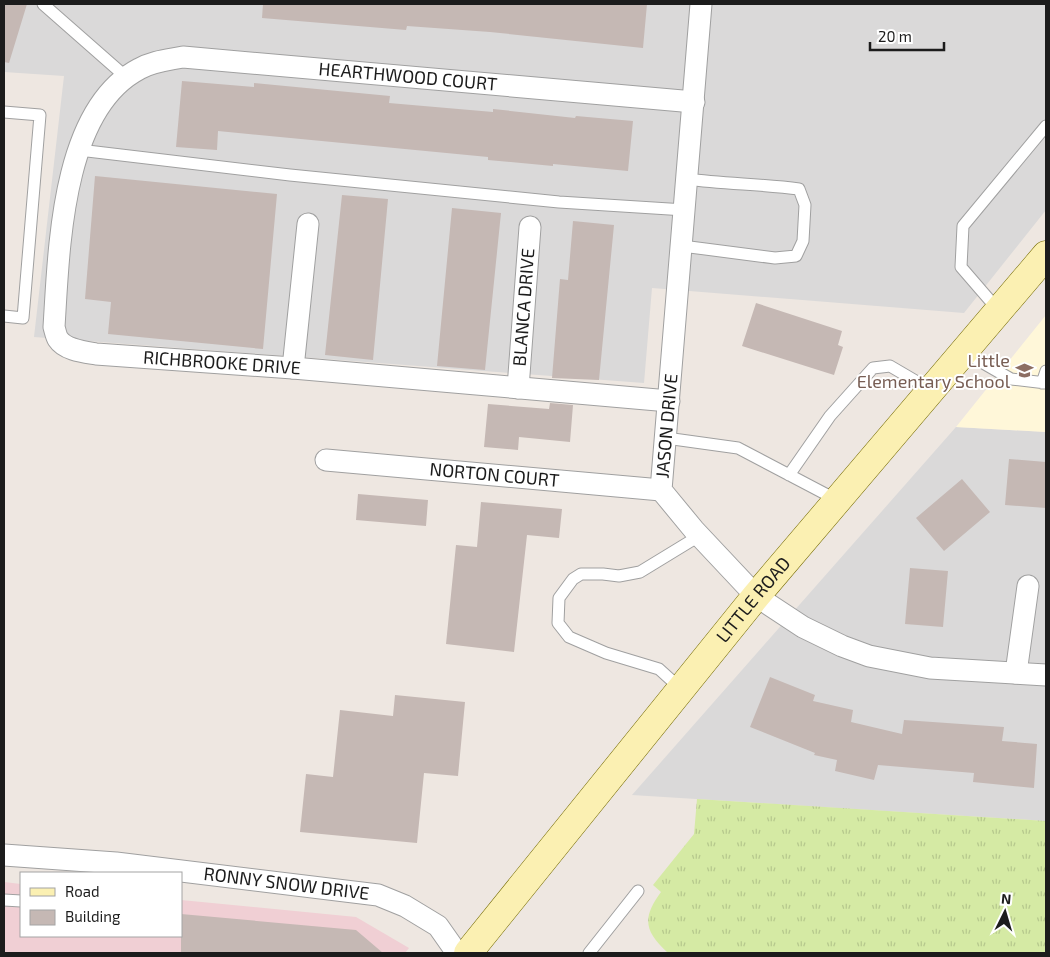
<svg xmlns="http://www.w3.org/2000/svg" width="1050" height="957" font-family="'Exo 2',sans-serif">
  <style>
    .residential { fill: #dad9d9 }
    .commercial { fill: #f0cfd4 }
    .education { fill: #fff7d9 }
    .grass { fill: url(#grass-tufts) }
    .building { fill: #c5b8b4 }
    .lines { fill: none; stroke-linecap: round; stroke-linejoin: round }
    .lane-casing { stroke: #a0a0a0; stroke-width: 13 }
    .street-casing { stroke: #a0a0a0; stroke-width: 23 }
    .secondary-casing { stroke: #746a02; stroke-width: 29 }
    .lane { stroke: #fff; stroke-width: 11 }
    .street { stroke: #fff; stroke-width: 21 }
    .secondary { stroke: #fbf0b2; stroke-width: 28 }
    .labels { text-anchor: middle; stroke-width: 4; stroke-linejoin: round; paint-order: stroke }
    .street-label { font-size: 18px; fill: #1c1c1c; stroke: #fff }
    .education-label { font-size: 18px; fill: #785e54; stroke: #fff; text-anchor: end }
  </style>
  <defs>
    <pattern id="grass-tufts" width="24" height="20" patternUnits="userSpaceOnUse" patternTransform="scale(1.25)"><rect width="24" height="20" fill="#d5eaa4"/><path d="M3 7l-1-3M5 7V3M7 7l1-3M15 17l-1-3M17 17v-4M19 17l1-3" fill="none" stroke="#b6c88d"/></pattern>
  </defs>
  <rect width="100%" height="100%" fill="#eee7e1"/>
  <!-- residential -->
  <path class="residential" d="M4,4H1046V210L964,313L652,288L644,383L34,337L64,76L4,72Z
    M956,427L1046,432V821L632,795Z"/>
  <!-- commercial -->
  <path class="commercial" d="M4,882L21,884V936H181V900L356,917L409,948L405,953H4Z"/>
  <!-- education -->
  <path class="education" d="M1046,315V432L956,427Z"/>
  <!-- grass -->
  <path class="grass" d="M697,799L1046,821V953H668C644,931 642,918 661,892L653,885L694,834Z"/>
  <!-- building -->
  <path class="building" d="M4,4H27L9,63L4,62Z
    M263,4H647L643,48L490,32L407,26L406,30L262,18Z
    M182,81L254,87V83L390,96L389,103L493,112V109L575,118L576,116L633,121L628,171L553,164V166L488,160V157L218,131L217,150L176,147Z
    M95,176L277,194L263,349L108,334L111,302L85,299Z
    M342,195L388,199L373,360L325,355Z
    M452,208L501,213L485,370L437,366Z
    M573,221L614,225L599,380L552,378L560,279L568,280Z
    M756,303L842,331L838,345L843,347L834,375L742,346Z
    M550,403L573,405L570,442L519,437L518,450L484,447L488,404L549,409Z
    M1009,459L1046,462V508L1005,505Z
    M962,479L990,512L944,551L916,518Z
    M358,494L428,500L426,526L356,520Z
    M481,502L562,509L559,538L527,535L514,652L446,644L456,545L477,547Z
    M910,568L948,571L943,627L905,624Z
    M770,677L815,695L813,701L853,710L851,722L902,734L904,720L1004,727L1002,741L1037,744L1034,788L973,782L974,773L878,765L874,780L835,771L837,760L814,755L815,753L750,727Z
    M395,695L465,702L458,776L424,773L417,843L300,832L306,774L333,777L340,710L393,716Z
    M181,914L356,930L383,953H181Z"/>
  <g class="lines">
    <defs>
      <path id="lane" d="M43,4L126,77
        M4,112L40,115L23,318L4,316
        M79,150L290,175L559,202L685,210
        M682,246L775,258L796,256L803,241L805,205L799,189C762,184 724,184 687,179
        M999,311L961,267L963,226L1046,126
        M964,352L1011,379L1046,383
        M1042,383L1046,371
        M666,438L738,448L837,500
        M789,475L830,416L873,368L890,366L931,390
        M681,689L659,669L606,653L569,637L558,623L559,598L573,579L581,574H603L619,576L640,572L699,536
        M4,900L21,901
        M589,953L638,891"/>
      <g id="street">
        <path d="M701,4L661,490L694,530L756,596L803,627L842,646L869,656L930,668L1046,675"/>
        <path d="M293,368L308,224"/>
        <path id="s1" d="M518,388L530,227"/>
        <path id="s2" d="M669,401L293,368L96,354C84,352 65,350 58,339C56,336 55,330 54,327C59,250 61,110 139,69C153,61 168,60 183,57L694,102"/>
        <path id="s3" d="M326,460L661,490"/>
        <path d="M1016,673L1028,586"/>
        <path id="s4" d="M4,855L116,863L378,895L405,906L438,926L457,953"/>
      </g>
      <g id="secondary">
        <path id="s5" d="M468,953L756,596L1046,255"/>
      </g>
    </defs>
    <!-- lane casing -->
    <use href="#lane" class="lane-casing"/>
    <!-- street casing -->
    <use href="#street" class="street-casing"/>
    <!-- secondary casing -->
    <use href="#secondary" class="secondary-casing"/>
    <!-- lane -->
    <use href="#lane" class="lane"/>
    <!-- street -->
    <use href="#street" class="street"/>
    <!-- secondary -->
    <use href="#secondary" class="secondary"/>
  </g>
  <!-- icons -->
  <defs>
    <symbol id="school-bare" viewBox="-9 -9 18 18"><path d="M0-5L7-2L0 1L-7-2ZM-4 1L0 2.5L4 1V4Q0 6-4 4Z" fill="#8d6e63" stroke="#fff" stroke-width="2.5" paint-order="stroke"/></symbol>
  </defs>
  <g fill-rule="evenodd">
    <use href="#school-bare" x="1012" y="358" width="25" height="25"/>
  </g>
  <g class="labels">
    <!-- street labels -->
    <g class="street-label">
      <text dy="6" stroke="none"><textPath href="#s2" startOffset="1184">HEARTHWOOD COURT</textPath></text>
      <text dy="6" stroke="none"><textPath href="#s1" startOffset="81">BLANCA DRIVE</textPath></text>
      <text transform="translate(222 363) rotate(4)" y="6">RICHBROOKE DRIVE</text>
      <text transform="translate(667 426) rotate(-85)" y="6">JASON DRIVE</text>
      <text dy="6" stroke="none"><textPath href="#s3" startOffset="169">NORTON COURT</textPath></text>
      <text dy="6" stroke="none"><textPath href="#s5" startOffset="454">LITTLE ROAD</textPath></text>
      <text dy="6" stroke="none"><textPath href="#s4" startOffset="284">RONNY SNOW DRIVE</textPath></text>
    </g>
    <!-- education labels -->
    <g class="education-label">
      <text x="1010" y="367">Little<tspan x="1010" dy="21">Elementary School</tspan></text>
    </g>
  </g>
  <!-- border -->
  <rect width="1050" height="957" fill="none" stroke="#1c1c1c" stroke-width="10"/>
  <!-- legend -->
  <rect x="20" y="872" width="162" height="65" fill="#ffffff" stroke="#a4a4a4"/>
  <rect x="30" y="888" width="25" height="8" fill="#fbf0b2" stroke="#a4a4a4"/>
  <text x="65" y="897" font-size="15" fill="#1c1c1c">Road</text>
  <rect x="30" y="910" width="25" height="15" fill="#c5b8b4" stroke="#a4a4a4"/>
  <text x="65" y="922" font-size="15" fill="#1c1c1c">Building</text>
  <!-- north arrow -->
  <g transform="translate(1005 912) rotate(5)" stroke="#ffffff" stroke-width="4" paint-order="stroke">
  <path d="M0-4L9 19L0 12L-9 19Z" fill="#1c1c1c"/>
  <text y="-8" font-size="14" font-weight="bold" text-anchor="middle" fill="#1c1c1c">N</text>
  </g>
  <!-- scale -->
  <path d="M870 42v8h74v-8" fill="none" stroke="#1c1c1c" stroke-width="2.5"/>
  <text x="878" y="42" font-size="15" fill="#1c1c1c" stroke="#ffffff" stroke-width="4" paint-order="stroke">20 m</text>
</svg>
